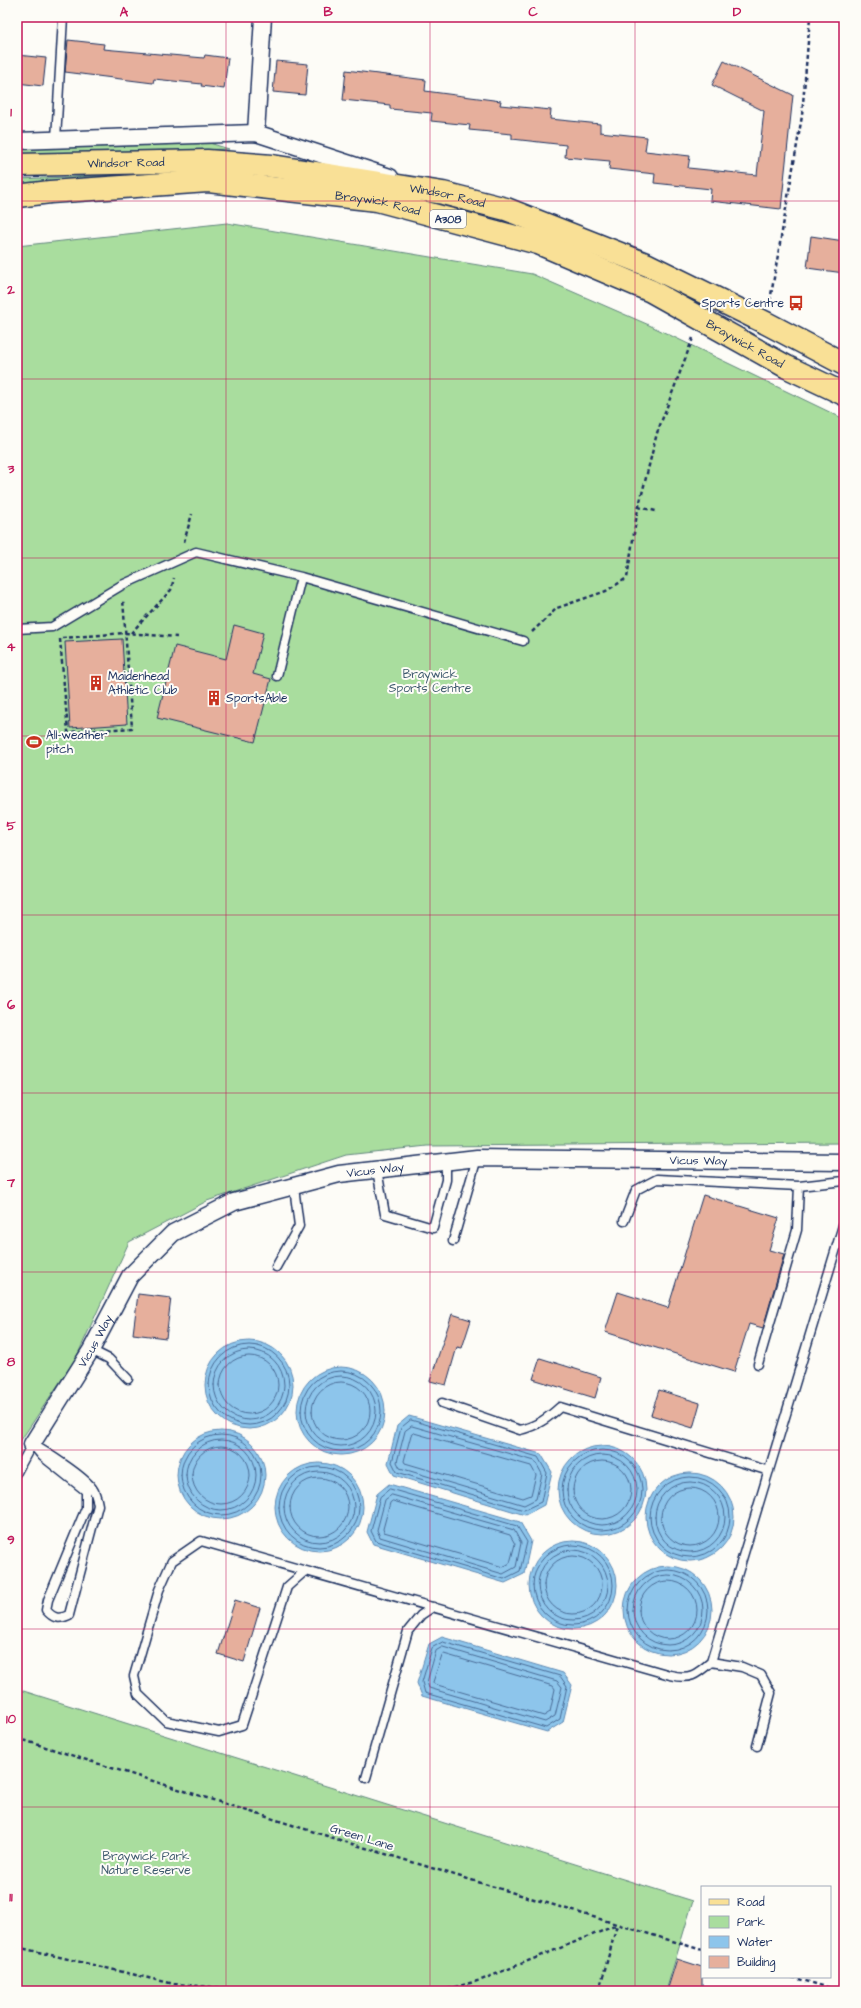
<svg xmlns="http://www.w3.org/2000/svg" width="861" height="2008" font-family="'Architects Daughter',sans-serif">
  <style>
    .green { fill: #a9dd9e; stroke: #62867e }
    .water { fill: #8dc5eb; stroke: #5f89b3 }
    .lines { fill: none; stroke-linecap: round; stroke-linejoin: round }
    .shore { stroke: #496b96; stroke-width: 1 }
    .building { fill: #e6af9c; stroke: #1b2f5e }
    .lane-casing { stroke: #1b2f5e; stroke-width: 11 }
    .street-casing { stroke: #1b2f5e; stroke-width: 19 }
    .primary-casing { stroke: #1b2f5e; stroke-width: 25 }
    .path { stroke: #1b2f5e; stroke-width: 2.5; stroke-dasharray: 4 3; stroke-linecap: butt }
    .lane { stroke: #fdfcf7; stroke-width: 8 }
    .street { stroke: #fdfcf7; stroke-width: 16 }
    .primary { stroke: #f9e096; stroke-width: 22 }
    .grid { fill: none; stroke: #c2185b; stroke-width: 1; stroke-opacity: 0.55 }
    .labels { text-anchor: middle; stroke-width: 4; stroke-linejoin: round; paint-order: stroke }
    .shield { fill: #fdfcf7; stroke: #5f6c8c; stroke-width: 1 }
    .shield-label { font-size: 11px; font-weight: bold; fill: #1b2f5e }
    .street-label { font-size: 12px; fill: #1b2f5e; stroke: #fdfcf7 }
    .poi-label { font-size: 12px; fill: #1b2f5e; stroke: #fdfcf7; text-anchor: start }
    .park-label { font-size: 12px; fill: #3e5a6e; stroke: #fdfcf7 }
    .neatline { fill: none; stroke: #c2185b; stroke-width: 1.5 }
    .grid-label { font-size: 13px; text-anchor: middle; font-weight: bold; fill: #c2185b }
  </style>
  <rect width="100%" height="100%" fill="#fdfcf7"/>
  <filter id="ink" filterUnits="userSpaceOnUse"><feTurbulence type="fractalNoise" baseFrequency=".025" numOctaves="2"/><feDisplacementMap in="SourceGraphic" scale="8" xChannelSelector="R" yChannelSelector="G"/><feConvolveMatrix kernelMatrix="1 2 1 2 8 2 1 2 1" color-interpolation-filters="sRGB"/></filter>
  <g filter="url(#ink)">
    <!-- green -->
    <path class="green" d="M206,142L229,149L17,155V147Z
      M150,174L17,190V179Z
      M227,223L532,274L649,325L844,419V1143L427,1146L346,1155L207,1201L129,1242L76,1358L17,1446V246Z
      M17,1689L693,1901L666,1991H17Z"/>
    <!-- water -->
    <path class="water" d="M205 1385a44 44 0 1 1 88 0a44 44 0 1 1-88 0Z
      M297 1411a44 44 0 1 1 88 0a44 44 0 1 1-88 0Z
      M409,1416L541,1454L552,1472L544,1505L525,1515L394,1475L388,1463L397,1426Z
      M177 1475a44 44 0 1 1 88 0a44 44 0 1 1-88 0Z
      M558 1490a44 44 0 1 1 88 0a44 44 0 1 1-88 0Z
      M275 1507a44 44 0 1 1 88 0a44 44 0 1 1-88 0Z
      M646 1517a44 44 0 1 1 88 0a44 44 0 1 1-88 0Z
      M389,1484L520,1522L531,1541L524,1574L505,1583L373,1544L367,1532L377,1494Z
      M529 1585a44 44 0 1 1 88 0a44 44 0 1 1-88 0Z
      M624 1610a44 44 0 1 1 88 0a44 44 0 1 1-88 0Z
      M442,1637L563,1673L572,1685L563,1722L547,1732L422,1696L417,1683L429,1644Z"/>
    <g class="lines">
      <!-- shore -->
      <path class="shore" d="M209 1385a40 40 0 1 1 80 0a40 40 0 1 1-80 0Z
        M214 1385a35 35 0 1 1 70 0a35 35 0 1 1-70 0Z
        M220 1385a29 29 0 1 1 58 0a29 29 0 1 1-58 0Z
        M301 1411a40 40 0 1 1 80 0a40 40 0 1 1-80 0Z
        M306 1411a35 35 0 1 1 70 0a35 35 0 1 1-70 0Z
        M312 1411a29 29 0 1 1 58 0a29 29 0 1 1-58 0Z
        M411,1420L538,1457L547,1473L541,1502L524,1510L397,1472L392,1462L401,1428Z
        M412,1426L535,1461L542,1474L536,1499L524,1505L400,1468L397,1462L405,1431Z
        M414,1433L531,1466L536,1475L531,1495L523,1498L405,1463L404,1461L411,1435Z
        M181 1475a40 40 0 1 1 80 0a40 40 0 1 1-80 0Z
        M186 1475a35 35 0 1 1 70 0a35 35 0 1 1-70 0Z
        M192 1475a29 29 0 1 1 58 0a29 29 0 1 1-58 0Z
        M562 1490a40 40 0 1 1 80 0a40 40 0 1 1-80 0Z
        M567 1490a35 35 0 1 1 70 0a35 35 0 1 1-70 0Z
        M573 1490a29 29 0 1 1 58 0a29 29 0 1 1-58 0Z
        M279 1507a40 40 0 1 1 80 0a40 40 0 1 1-80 0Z
        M284 1507a35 35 0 1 1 70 0a35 35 0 1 1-70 0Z
        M650 1517a40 40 0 1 1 80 0a40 40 0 1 1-80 0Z
        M290 1507a29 29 0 1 1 58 0a29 29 0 1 1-58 0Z
        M655 1517a35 35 0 1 1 70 0a35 35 0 1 1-70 0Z
        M661 1517a29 29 0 1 1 58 0a29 29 0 1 1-58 0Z
        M390,1489L517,1526L527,1542L520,1571L504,1579L376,1541L371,1531L380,1497Z
        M392,1495L514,1530L521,1543L516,1567L503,1574L380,1537L377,1530L385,1500Z
        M393,1501L510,1535L515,1544L510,1563L503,1567L384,1532L383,1529L390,1503Z
        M533 1585a40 40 0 1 1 80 0a40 40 0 1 1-80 0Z
        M538 1585a35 35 0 1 1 70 0a35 35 0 1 1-70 0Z
        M544 1585a29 29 0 1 1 58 0a29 29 0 1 1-58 0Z
        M628 1610a40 40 0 1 1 80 0a40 40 0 1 1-80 0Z
        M633 1610a35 35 0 1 1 70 0a35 35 0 1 1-70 0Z
        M639 1610a29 29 0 1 1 58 0a29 29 0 1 1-58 0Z
        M443,1642L560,1676L567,1686L560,1719L546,1728L425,1693L422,1682L432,1648Z
        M443,1647L557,1681L562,1687L555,1716L545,1722L429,1688L427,1682L436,1651Z
        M444,1654L553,1686L555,1689L550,1712L544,1716L434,1684L433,1682L442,1655Z"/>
    </g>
    <!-- building -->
    <path class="building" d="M68,40L104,44L103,49L204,58L205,55L228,58L224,89L201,86L202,84L154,79L153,83L65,72Z
      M17,55L46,58L43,86L17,83Z
      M276,61L308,64L305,95L273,92Z
      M724,61L793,95L781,209L710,201L711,189L654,183L655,174L609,169L610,161L565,157L566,145L512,139V134L469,130L470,125L431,121L432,113L390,109V105L343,100L346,70L426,80L425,91L501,101L500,105L551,110L550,119L600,124V132L647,137L645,151L690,156L688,168L757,175L764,111L712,85Z
      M811,236L844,241V273L807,268Z
      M234,625L263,633L253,674L271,679L255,742L157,718L175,646L226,659Z
      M122,639L127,724L70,728L65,642Z
      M703,1195L779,1218L769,1250L784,1254L763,1328L749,1324L734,1372L605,1332L618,1292L668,1308Z
      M138,1294L171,1298L166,1338L133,1334Z
      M452,1314L471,1320L462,1348L457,1347L446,1385L430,1381Z
      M540,1358L601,1377L595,1398L533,1379Z
      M659,1390L700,1403L693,1428L651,1415Z
      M235,1600L260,1608L244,1662L218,1654Z
      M677,1959L702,1967V1991H667Z"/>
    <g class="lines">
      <defs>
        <path id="lane" d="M56,139L63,17
          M301,577L523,641
          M17,629L52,627L122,585L196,552L301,577L277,676
          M377,1170L385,1214L433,1228L446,1180V1162
          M624,1221L636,1190L657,1179L799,1186L844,1181
          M453,1241L477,1158
          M276,1267L299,1226L294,1187
          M91,1350L109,1359L128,1379
          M758,1364L797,1230L799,1186
          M442,1403L520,1430C537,1426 548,1418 560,1407L769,1471
          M32,1444C46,1452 84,1476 92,1488C96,1493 97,1499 98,1505L69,1615C58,1620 53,1618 46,1610L48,1600L86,1508V1491L42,1456Z
          M17,1472L32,1444
          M305,1571L287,1587L242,1725L219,1732L166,1721L138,1694L134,1676L159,1590L172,1561L201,1541L670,1675C690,1680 696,1675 711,1662L844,1222
          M711,1662L742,1667L761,1675L771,1693L757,1746
          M366,1778L408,1631L421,1615L433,1607"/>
        <g id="street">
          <path d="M256,133L263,17"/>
          <path d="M17,141L256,133L390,177"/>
          <path id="s1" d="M32,1444L91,1350L130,1276L173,1233L234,1202L339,1174L477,1158L844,1162"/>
        </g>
        <g id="primary">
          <path id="s2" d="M17,165L207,161L272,166L443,193L506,209L648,265L766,323L844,364"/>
          <path id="s3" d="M17,196L50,192L208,181L377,200L538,243L651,291L787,367L844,394"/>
        </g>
      </defs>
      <!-- lane casing -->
      <use href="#lane" class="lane-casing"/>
      <!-- street casing -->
      <use href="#street" class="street-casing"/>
      <!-- primary casing -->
      <use href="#primary" class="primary-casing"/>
      <!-- path -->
      <path class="path" d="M770,301L802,116L810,17
        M638,507L656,511
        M184,542L192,514
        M532,632L557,608L606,591L627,578L637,514L657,433L693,338
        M131,633L171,590L174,578
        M62,638L125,633L177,637
        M60,639L68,732L132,728L123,599
        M17,1738L346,1842L702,1950
        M17,1947L174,1984L260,1991
        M792,1977L840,1991
        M441,1991L481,1980L617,1925
        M599,1991L617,1925"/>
      <!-- lane -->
      <use href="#lane" class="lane"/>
      <!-- street -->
      <use href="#street" class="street"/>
      <!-- primary -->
      <use href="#primary" class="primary"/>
    </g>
  </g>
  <!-- grid -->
  <path class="grid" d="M226,17V1991M430,17V1991M635,17V1991M17,201H844M17,379H844M17,558H844M17,736H844M17,915H844M17,1093H844M17,1272H844M17,1450H844M17,1629H844M17,1807H844"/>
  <!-- icons -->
  <defs>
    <symbol id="bus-bare" viewBox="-9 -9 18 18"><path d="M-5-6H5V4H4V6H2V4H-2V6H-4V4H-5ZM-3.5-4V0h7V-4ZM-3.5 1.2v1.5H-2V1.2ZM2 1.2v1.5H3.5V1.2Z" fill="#c8321e" stroke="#fdfcf7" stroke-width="2.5" paint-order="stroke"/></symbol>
    <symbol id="building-bare" viewBox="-9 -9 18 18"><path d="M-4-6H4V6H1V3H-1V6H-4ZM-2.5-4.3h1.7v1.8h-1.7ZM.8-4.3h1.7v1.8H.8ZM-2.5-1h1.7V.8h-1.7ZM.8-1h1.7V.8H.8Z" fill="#c8321e" stroke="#fdfcf7" stroke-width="2.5" paint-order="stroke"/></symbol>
    <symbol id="stadium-bare" viewBox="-9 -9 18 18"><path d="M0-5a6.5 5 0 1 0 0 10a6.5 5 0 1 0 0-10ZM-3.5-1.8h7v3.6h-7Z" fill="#c8321e" stroke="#fdfcf7" stroke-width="2.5" paint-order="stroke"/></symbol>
  </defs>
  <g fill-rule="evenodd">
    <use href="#bus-bare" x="785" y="292" width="22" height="22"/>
    <use href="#building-bare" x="85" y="672" width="22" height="22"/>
    <use href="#building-bare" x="203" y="687" width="22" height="22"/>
    <use href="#stadium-bare" x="23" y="731" width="22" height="22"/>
  </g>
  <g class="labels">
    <!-- shield labels -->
    <rect class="shield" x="430" y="210" width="36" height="18" rx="3"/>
    <g class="shield-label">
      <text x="448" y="223">A308</text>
    </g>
    <!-- street labels -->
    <g class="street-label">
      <text dy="4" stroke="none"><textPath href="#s2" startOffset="109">Windsor Road</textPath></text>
      <text dy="4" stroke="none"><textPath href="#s2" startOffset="433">Windsor Road</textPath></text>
      <text dy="4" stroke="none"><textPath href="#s3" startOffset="363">Braywick Road</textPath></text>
      <text dy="4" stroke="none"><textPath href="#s3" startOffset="759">Braywick Road</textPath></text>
      <text dy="4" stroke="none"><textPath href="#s1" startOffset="793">Vicus Way</textPath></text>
      <text dy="4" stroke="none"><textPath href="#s1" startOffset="469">Vicus Way</textPath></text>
      <text dy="4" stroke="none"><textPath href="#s1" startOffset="121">Vicus Way</textPath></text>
      <text transform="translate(362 1837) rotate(17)" y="4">Green Lane</text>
    </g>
    <!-- poi labels -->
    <g class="poi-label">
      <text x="784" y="307" text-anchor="end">Sports Centre</text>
      <text x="108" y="680">Maidenhead<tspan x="108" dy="14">Athletic Club</tspan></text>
      <text x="226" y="702">SportsAble</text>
      <text x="46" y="739">All-weather<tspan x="46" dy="14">pitch</tspan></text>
    </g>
    <!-- park labels -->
    <g class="park-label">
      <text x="430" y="678">Braywick<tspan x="430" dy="14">Sports Centre</tspan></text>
      <text x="146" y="1860">Braywick Park<tspan x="146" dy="14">Nature Reserve</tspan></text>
    </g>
  </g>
  <!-- margin -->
  <rect width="861" height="2008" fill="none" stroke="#fdfcf7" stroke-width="44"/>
  <!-- legend -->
  <rect x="701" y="1886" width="130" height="92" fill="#fdfcf7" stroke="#a3aaba"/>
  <rect x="709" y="1899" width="20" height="6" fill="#f9e096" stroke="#a3aaba"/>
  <text x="737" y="1906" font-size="12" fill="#1b2f5e">Road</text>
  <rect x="709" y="1916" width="20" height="12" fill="#a9dd9e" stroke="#a3aaba"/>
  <text x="737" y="1926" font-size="12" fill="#1b2f5e">Park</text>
  <rect x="709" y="1936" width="20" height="12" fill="#8dc5eb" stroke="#a3aaba"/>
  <text x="737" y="1946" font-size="12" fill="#1b2f5e">Water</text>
  <rect x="709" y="1956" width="20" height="12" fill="#e6af9c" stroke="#a3aaba"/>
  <text x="737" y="1966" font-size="12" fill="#1b2f5e">Building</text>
  <rect x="22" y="22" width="817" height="1964" class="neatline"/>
  <g class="grid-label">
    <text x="124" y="16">A</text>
    <text x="328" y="16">B</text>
    <text x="533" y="16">C</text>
    <text x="737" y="16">D</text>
    <text x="11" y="116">1</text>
    <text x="11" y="294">2</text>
    <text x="11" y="473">3</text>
    <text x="11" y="651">4</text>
    <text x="11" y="830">5</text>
    <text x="11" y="1009">6</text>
    <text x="11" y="1187">7</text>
    <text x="11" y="1366">8</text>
    <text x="11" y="1544">9</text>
    <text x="11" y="1723">10</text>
    <text x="11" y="1901">11</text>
  </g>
</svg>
